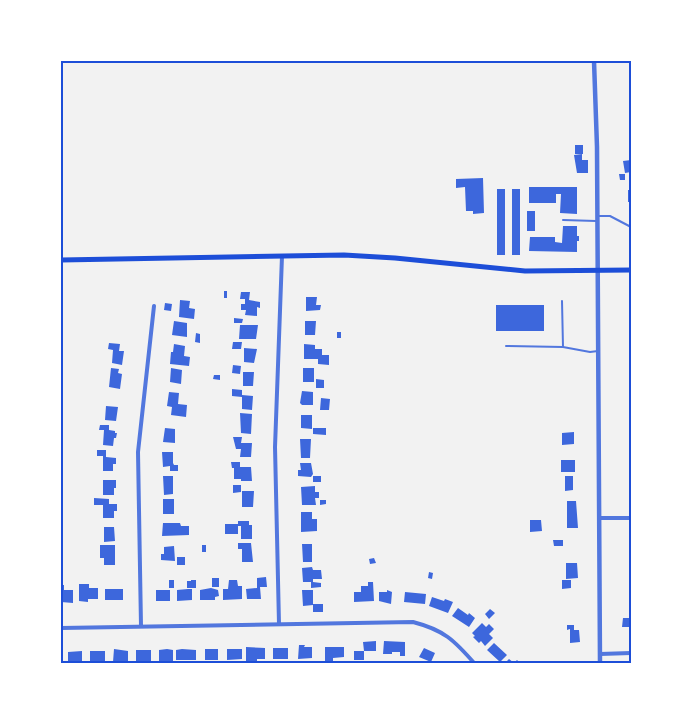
<svg xmlns="http://www.w3.org/2000/svg" width="692" height="725" font-family="'Varela Round',sans-serif">
  <style>
    .building { fill: #3d67dc }
    .lines { fill: none; stroke-linecap: round; stroke-linejoin: round }
    .service { stroke: #5277de; stroke-width: 2 }
    .minor { stroke: #5277de; stroke-width: 4 }
    .tertiary { stroke: #5277de; stroke-width: 4.5 }
    .secondary { stroke: #1d4ed8; stroke-width: 5 }
    .neatline { fill: none; stroke: #1d4ed8; stroke-width: 2 }
  </style>
  <rect width="100%" height="100%" fill="#f2f2f2"/>
  <!-- building -->
  <path class="building" d="M575,145H583V154H575Z
    M582,154V160H588V173H577L574,155Z
    M631,160V172L625,173L623,161Z
    M619,174H625V180H620Z
    M483,178L484,213L473,214V211H466L465,187L456,188V179Z
    M529,187H577V214L560,213L561,194H556V203H529Z
    M497,189H505V255H497Z
    M512,189H520V255H512Z
    M628,190H631V202H628Z
    M527,211H535V231H527Z
    M563,226H577V236H579V241H577V252L529,251L530,237H555V242L562,243Z
    M224,291H227V298H224Z
    M241,292H250L249,300L260,302V308L257,307V316L245,315L246,310H241V304H245V299H240Z
    M306,297H317L316,305H321L320,310L306,311Z
    M180,300L190,301L189,308L195,309L194,319L179,317Z
    M165,303L172,304L171,311L164,310Z
    M496,305H544V331H496Z
    M234,318L243,319L242,323H234Z
    M174,321L187,323V337L172,335Z
    M305,321H316L315,335H305Z
    M240,325H258L256,339H239Z
    M337,332H341V338H337Z
    M196,333L200,334V343L195,342Z
    M233,342H242L241,349H232Z
    M109,343L120,344L119,351H124L122,365L112,363L113,350L108,349Z
    M174,344L185,346L184,356L190,357L189,366L170,364L171,352H173Z
    M304,344L315,345V349H322V355H329V365L318,364V359H304Z
    M244,348L257,349L254,363L244,362Z
    M233,365L241,366L240,374L232,373Z
    M111,368L119,369L118,373L122,374L120,389L109,387Z
    M171,368L182,370L181,384L170,382Z
    M303,368H314V382H303Z
    M243,372H254L253,386H243Z
    M214,375H220V380L213,379Z
    M316,379L324,380V388H316Z
    M232,389L242,390V397L232,396Z
    M302,391L313,392V405H302L300,403Z
    M169,392L179,393L178,404L187,405L186,417L171,415L172,407L167,406Z
    M242,395L253,396L252,410L242,409Z
    M321,398L330,399L329,410H320Z
    M106,406L118,407L116,421L105,420Z
    M240,413L252,414L251,434L241,433Z
    M301,415H312V429L301,428Z
    M100,425H109V430L115,431V433H117L116,438H114L113,446L103,445L104,430H99Z
    M165,428L175,429V443L163,442Z
    M313,428H326V435L313,434Z
    M574,432V444L562,445V433Z
    M233,437H242L241,443H252L251,457H240L241,449H236Z
    M300,439H311L310,458H301Z
    M97,450H106V457L116,458V464H113V471H103V456H97Z
    M162,452H173V463L174,465H178V471H170V466L163,467Z
    M561,460H575V472H561Z
    M231,462H240V467H251L252,481H241V479H234V468H232Z
    M300,463H311L313,474L311,477L298,476V470H301Z
    M163,476H173V494L164,495Z
    M313,476H321V482H313Z
    M565,476H573V490L565,491Z
    M103,480H116V488H114V495H103Z
    M233,485H241V492L233,493Z
    M315,486V492H319V498H315L316,505H302L301,487Z
    M242,491H254L253,507H242Z
    M94,498L109,499V504H117V511H114V518H103V505H94Z
    M163,499H174V514H163Z
    M320,500H326V504L320,505Z
    M567,501H576L578,528H567Z
    M301,512H312V519H317V531L301,532Z
    M530,520H541L542,531L530,532Z
    M238,521H249V525H252V539H241V526H238V534H225V524H238Z
    M163,523H180L181,526H189V535L162,536Z
    M104,527H114L115,541L104,542Z
    M553,540H563V546H554Z
    M238,543H251L253,562H242V549H238Z
    M302,544H312V562H303Z
    M100,545H115V565H104V558H100Z
    M202,545H206V552H202Z
    M174,546L175,561L161,560V554H164V547Z
    M177,557H185V565H177Z
    M374,558L376,563L370,564L369,559Z
    M566,563H577L578,578L566,579Z
    M312,567L313,570H321L322,579H313V582L321,583V587L311,588V582H303L302,568Z
    M429,572L433,573L432,579L428,578Z
    M266,577L267,587H260L261,599H247L246,589L257,588V578Z
    M212,578H219V587H212Z
    M169,580H174V588H169Z
    M191,580H196V588H187V581H191Z
    M229,580H237L238,586H242V599L223,600V589H228Z
    M562,580H571V588L562,589Z
    M368,582H373L374,601L354,602V592H361V586H368Z
    M79,584H89V588H98V599H88V602L79,601Z
    M61,585H64V590H73V603L61,602Z
    M211,588L218,590L219,596L215,597V600H200V590Z
    M105,589H123V600H105Z
    M188,589H192V600L177,601V590Z
    M156,590H170V601H156Z
    M302,590H313V604H323V612H313V605L303,606Z
    M387,590L392,592L391,604L379,601V592H387Z
    M405,592L426,594L425,604L404,602Z
    M432,597L444,601L445,599L453,602L448,613L429,606Z
    M458,608L468,615L469,613L475,618L469,627L452,616Z
    M490,609L495,613L489,619L485,614Z
    M623,618H631V627H622Z
    M482,623L486,627L489,624L494,629L489,634L493,638L485,646L481,641L479,643L473,637L475,636L472,633Z
    M567,625H574V630H579L580,642L570,643V629L567,630Z
    M376,641V651H364L363,642Z
    M384,641L405,642V656H400V652H392V654H383Z
    M494,643L507,655L500,662L487,650Z
    M299,645H305L304,647H312V658L298,659Z
    M246,647L265,648V659H257V663L246,664Z
    M325,647H344V657L333,658V662H325Z
    M273,648H288V659H273Z
    M424,648L435,653L431,662L419,657Z
    M114,649L128,651V661L113,662Z
    M167,649L173,650V661H159V650Z
    M182,649L196,650V660H176V650Z
    M205,649H218V660H205Z
    M227,649H242V659L227,660Z
    M136,650H151V661L136,662Z
    M82,651V662L68,663V652Z
    M90,651H105V664H90Z
    M354,651H364V660H354Z
    M509,659L514,663L517,660L521,664H504Z"/>
  <g class="lines">
    <!-- service -->
    <path class="service" d="M599,216H610L631,227
      M563,220L596,221
      M562,301L563,347
      M506,346L563,347L590,352L598,351"/>
    <!-- minor -->
    <path class="minor" d="M599,518H631
      M279,624L275,447L282,256
      M141,626L138,452L154,306
      M61,628L413,622C444,630 454,640 475,664
      M600,654L631,653"/>
    <!-- tertiary -->
    <path class="tertiary" d="M594,61L597,147L600,664"/>
    <!-- secondary -->
    <path class="secondary" d="M61,260L344,255L395,258L525,271L631,270"/>
  </g>
  <!-- border -->
  <rect width="692" height="725" fill="none" stroke="#ffffff" stroke-width="125"/>
  <rect x="62" y="62" width="568" height="600" class="neatline"/>
</svg>
